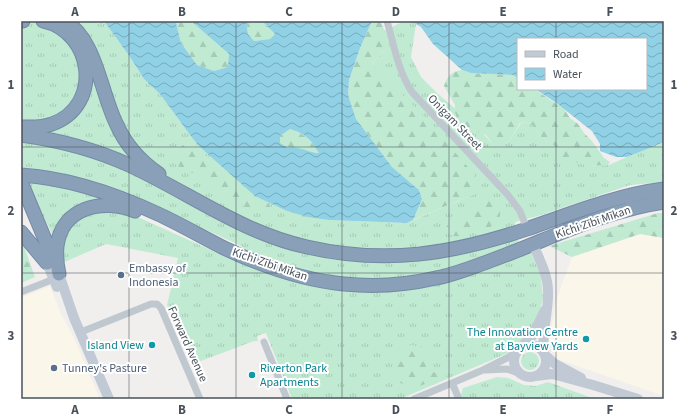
<svg xmlns="http://www.w3.org/2000/svg" width="685" height="420" font-family="'Source Sans 3',sans-serif">
  <style>
    .commercial { fill: #faf6e9 }
    .grass { fill: url(#grass-tufts) }
    .forest { fill: url(#forest-firs) }
    .water { fill: url(#water-waves); fill-rule: evenodd }
    .lines { fill: none; stroke-linecap: round; stroke-linejoin: round }
    .highway-casing { stroke: #758ba5; stroke-width: 15 }
    .street { stroke: #c0c8cf; stroke-width: 7 }
    .secondary { stroke: #c0c9d4; stroke-width: 10 }
    .highway { stroke: #8aa0b9; stroke-width: 13 }
    .grid { fill: none; stroke: #48515a; stroke-width: 1; stroke-opacity: 0.55 }
    .service-dot { fill: #5c6f8a; stroke: #fff; stroke-width: 1.5 }
    .culture-dot { fill: #0f9aa8; stroke: #fff; stroke-width: 1.5 }
    .labels { text-anchor: middle; stroke-width: 4; stroke-linejoin: round; paint-order: stroke }
    .street-label { font-size: 12px; fill: #48515a; stroke: #fff }
    .service-label { font-size: 12px; fill: #4e5e75; stroke: #fff; text-anchor: start }
    .culture-label { font-size: 12px; fill: #0d838f; stroke: #fff; text-anchor: end }
    .neatline { fill: none; stroke: #48515a; stroke-width: 1.5 }
    .grid-label { font-size: 13px; text-anchor: middle; font-weight: bold; fill: #48515a }
  </style>
  <defs>
    <pattern id="grass-tufts" width="24" height="20" patternUnits="userSpaceOnUse"><rect width="24" height="20" fill="#c0ebd2"/><path d="M3 7l-1-3M5 7V3M7 7l1-3M15 17l-1-3M17 17v-4M19 17l1-3" fill="none" stroke="#a6cbb7"/></pattern>
    <pattern id="forest-firs" width="22" height="20" patternUnits="userSpaceOnUse"><rect width="22" height="20" fill="#c0ebd2"/><path d="M5 1l3.5 6h-7zM16 11l3.5 6h-7z" fill="#a6cbb7"/></pattern>
    <pattern id="water-waves" width="16" height="10" patternUnits="userSpaceOnUse"><rect width="16" height="10" fill="#90d1e5"/><path d="M0 5q4-4 8 0t8 0" fill="none" stroke="#78acbd"/></pattern>
  </defs>
  <rect width="100%" height="100%" fill="#f1eeee"/>
  <!-- commercial -->
  <path class="commercial" d="M640,234L664,238V396L557,359L549,340L557,298L572,257Z
    M50,286L60,312L74,338L100,399H21V298Z"/>
  <!-- grass -->
  <path class="grass" d="M21,21H104L130,57L144,79L160,94L193,139L201,148L213,158L287,211L329,220L407,223L474,194L372,63L385,50L386,30L402,22L411,21L416,24L411,57L421,77L438,94L477,127L492,143L505,144L510,140L521,123L527,122L533,126L541,137L588,166L609,165L647,148L664,142V182L630,185L538,216L515,222L519,245L437,273L377,280L319,275L268,261L235,243L131,196L98,199L71,209L53,236L33,195L21,161Z
    M114,210L140,218L222,255L259,269L366,291L530,251L539,270L541,279L543,299L537,320L532,331L508,353L400,399H292L266,333L257,336L258,341H254L193,364L167,305L178,258L106,244L62,263V240L65,232L82,215Z
    M21,238L35,277L21,283Z
    M521 361a9 9 0 1 1 18 0a9 9 0 1 1-18 0Z
    M497,377L508,378L524,385L536,386L548,382L595,399H463L461,395L463,388Z"/>
  <!-- forest -->
  <path class="forest" d="M191,21L229,54V67L214,71L197,65L181,43L176,23Z
    M246,21H262L275,34L270,39L254,41L248,34Z
    M372,21H381L384,30H386L390,51L385,50L372,63L424,117L474,174V194L413,220L422,199L419,190L392,167L356,119L348,95L349,80L360,48Z
    M462,70L471,73L513,75L518,78V89H534L564,109L570,118L578,124L584,133L592,141L604,158L610,162L608,165L588,166L563,158L560,149L541,137L533,126L527,122L520,123L510,140L505,144L498,145L492,143L486,135L466,128L458,121L455,112V105L444,86C448,75 451,72 462,70Z
    M290,129C306,135 310,139 320,153C310,153 295,146 288,149L280,143V136Z
    M189,141C198,143 199,149 203,155L214,159L255,197L269,204L270,207L265,210L262,211L238,205L220,192L207,184L193,173L179,167L175,162C177,153 181,144 189,141Z
    M486,199L496,200L501,205C501,212 499,219 493,225C489,229 482,230 476,232C466,234 452,242 445,229C452,215 464,220 475,211C479,208 482,203 486,199Z
    M658,213H664V238L640,234L572,257L549,246Z
    M29,261V279L21,282V262Z
    M411,345L429,348C433,356 428,362 424,370L426,373C434,373 441,370 448,375L412,389H409L398,381L396,377L394,359L401,348Z"/>
  <!-- water -->
  <path class="water" d="M104,21H246L248,34L254,41L270,39L275,34L262,21H372L360,48L349,80L348,95L356,119L392,167L419,190L422,199L413,220L407,223L329,220L308,217L287,211L255,196L201,148L193,139L160,94L144,79L130,57ZM191,21L229,54L228,67L214,71L197,65L181,43L176,23ZM290,129C305,134 311,139 319,153C309,153 296,145 288,148L280,143V136Z
    M411,21H664V142L627,157H616L600,151V144L592,131L555,102L535,89H646V39H518V78L513,75L471,73L462,70L433,44L421,27Z"/>
  <g class="lines">
    <defs>
      <path id="highway" d="M21,21H23
        M65,21C96,39 101,93 116,123C125,144 140,161 159,174
        M21,127C31,127 42,128 52,124C103,106 94,32 43,21
        M21,135C58,140 94,149 129,165C188,192 242,233 307,247C386,265 452,254 527,229C572,213 617,195 664,189
        M21,175C69,178 115,194 158,214C180,224 202,237 224,248C262,266 302,280 344,284C374,287 406,285 436,278C453,275 470,268 487,262C546,241 602,211 664,202
        M21,182L54,261
        M21,232L47,263
        M59,274C57,265 56,256 57,246C62,207 103,198 135,211"/>
    </defs>
    <!-- highway casing -->
    <use href="#highway" class="highway-casing"/>
    <!-- street -->
    <path class="street" d="M387,21C394,45 398,71 412,92L508,195L520,211L527,229
      M21,292L54,279
      M81,332L151,304H157L161,308L200,399
      M264,342L287,399
      M486,370L507,369L521,374
      M452,383L459,399
      M414,399L483,370L509,357L518,350"/>
    <!-- secondary -->
    <path class="secondary" d="M533,244C539,259 548,275 548,291C549,312 541,332 544,352
      M47,263L57,287
      M59,274L74,318L109,399
      M514 361a16 16 0 1 1 32 0a16 16 0 1 1-32 0Z
      M521,347L533,335L545,310
      M546,356L555,364L581,378
      M536,376L552,374L556,375L593,385L638,399"/>
    <!-- highway -->
    <use href="#highway" class="highway"/>
  </g>
  <!-- grid -->
  <path class="grid" d="M129,21V399M236,21V399M342,21V399M449,21V399M556,21V39M556,89V399M21,147H664M21,273H664"/>
  <!-- markers -->
  <g class="service-dot">
    <circle cx="121" cy="275" r="4"/>
    <circle cx="54" cy="368" r="4"/>
  </g>
  <g class="culture-dot">
    <circle cx="586" cy="339" r="4"/>
    <circle cx="152" cy="345" r="4"/>
    <circle cx="252" cy="375" r="4"/>
  </g>
  <g class="labels">
    <!-- street labels -->
    <g class="street-label">
      <text transform="translate(455 122) rotate(46)" y="4">Onigam Street</text>
      <text transform="translate(593 222) rotate(-19)" y="4">Kichi Zībī Mīkan</text>
      <text transform="translate(270 264) rotate(19)" y="4">Kichi Zībī Mīkan</text>
      <text transform="translate(188 344) rotate(66)" y="4">Forward Avenue</text>
    </g>
    <!-- service labels -->
    <g class="service-label">
      <text x="129" y="272">Embassy of<tspan x="129" dy="14">Indonesia</tspan></text>
      <text x="62" y="372">Tunney's Pasture</text>
    </g>
    <!-- culture labels -->
    <g class="culture-label">
      <text x="578" y="336">The Innovation Centre<tspan x="578" dy="14">at Bayview Yards</tspan></text>
      <text x="144" y="349">Island View</text>
      <text x="260" y="372" text-anchor="start">Riverton Park<tspan x="260" dy="14">Apartments</tspan></text>
    </g>
  </g>
  <!-- border -->
  <rect width="685" height="420" fill="none" stroke="#ffffff" stroke-width="44"/>
  <!-- legend -->
  <rect x="517" y="38" width="130" height="52" fill="#ffffff" stroke="#b6b9bd"/>
  <rect x="525" y="51" width="20" height="6" fill="#c0c9d4" stroke="#b6b9bd"/>
  <text x="553" y="58" font-size="12" fill="#48515a">Road</text>
  <rect x="525" y="68" width="20" height="12" fill="url(#water-waves)" stroke="#b6b9bd"/>
  <text x="553" y="78" font-size="12" fill="#48515a">Water</text>
  <rect x="22" y="22" width="641" height="376" class="neatline"/>
  <g class="grid-label">
    <text x="75" y="16">A</text>
    <text x="182" y="16">B</text>
    <text x="289" y="16">C</text>
    <text x="396" y="16">D</text>
    <text x="503" y="16">E</text>
    <text x="610" y="16">F</text>
    <text x="11" y="89">1</text>
    <text x="674" y="89">1</text>
    <text x="11" y="215">2</text>
    <text x="674" y="215">2</text>
    <text x="11" y="340">3</text>
    <text x="674" y="340">3</text>
    <text x="75" y="414">A</text>
    <text x="182" y="414">B</text>
    <text x="289" y="414">C</text>
    <text x="396" y="414">D</text>
    <text x="503" y="414">E</text>
    <text x="610" y="414">F</text>
  </g>
</svg>
